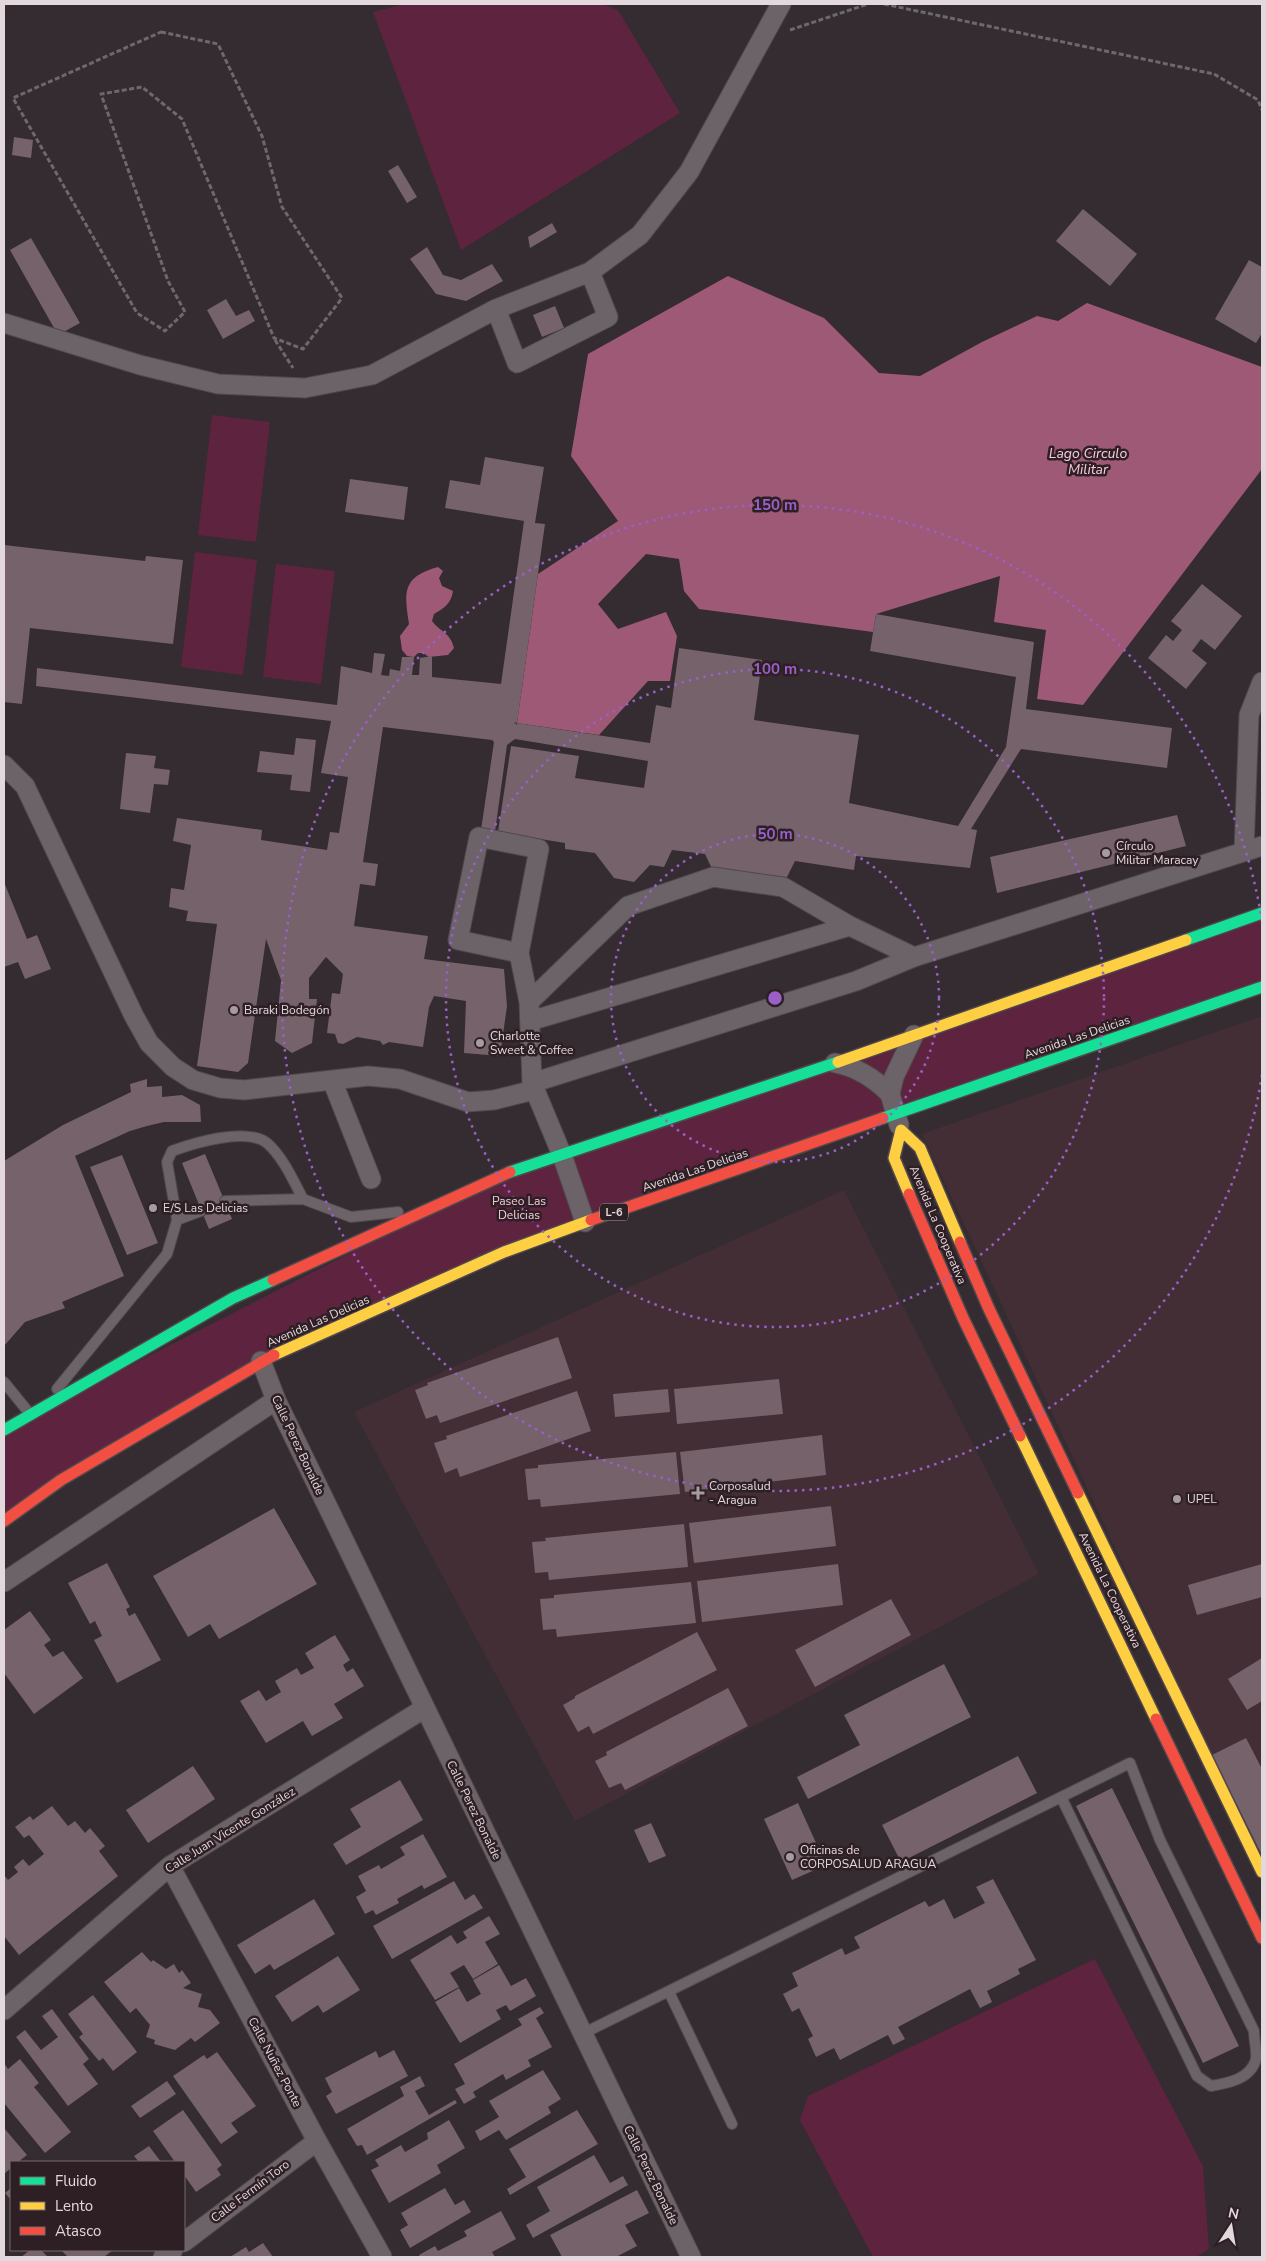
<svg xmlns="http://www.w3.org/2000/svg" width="1266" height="2261" font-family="'Nunito Sans',sans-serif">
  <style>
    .built { fill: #432e36 }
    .green { fill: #5e233f }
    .water { fill: #9e5976 }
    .building { fill: #75626a }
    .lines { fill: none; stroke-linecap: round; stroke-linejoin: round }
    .lane-casing { stroke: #50484c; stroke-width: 12 }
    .street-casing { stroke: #50484c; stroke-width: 21 }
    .fast-casing { stroke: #50484c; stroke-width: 14 }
    .slow-casing { stroke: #50484c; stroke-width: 14 }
    .jam-casing { stroke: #50484c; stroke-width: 14 }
    .path { stroke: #6e686b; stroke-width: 3; stroke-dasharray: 5 2.5; stroke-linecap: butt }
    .lane { stroke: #6b6367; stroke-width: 10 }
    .street { stroke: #6b6367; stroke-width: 19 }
    .fast { stroke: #16e098; stroke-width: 11 }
    .slow { stroke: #ffcf43; stroke-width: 11 }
    .jam { stroke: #f24e42; stroke-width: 11 }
    .ring { fill: none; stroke: #9a60c8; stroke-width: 2.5; stroke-dasharray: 2.5 5 }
    .poi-dot { fill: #a69ca0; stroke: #2e1f25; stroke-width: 2 }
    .labels { text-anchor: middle; stroke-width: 5; stroke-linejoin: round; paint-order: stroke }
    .shield { fill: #2e1f25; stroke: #ada0a5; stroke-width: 1 }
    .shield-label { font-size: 11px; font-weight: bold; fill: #e3d8dc }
    .poi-label { font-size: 12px; fill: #e3d8dc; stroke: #2e1f25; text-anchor: start }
    .street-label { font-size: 12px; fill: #e3d8dc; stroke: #2e1f25 }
    .park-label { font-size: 12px; fill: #f6cbdb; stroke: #2e1f25 }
    .water-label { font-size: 14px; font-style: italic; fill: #f7ccdc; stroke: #2e1f25 }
    .centre { fill: #9a60c8; stroke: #2e1f25; stroke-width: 2.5 }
    .ring-label { font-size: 15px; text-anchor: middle; font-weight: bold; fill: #9a60c8; stroke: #2e1f25; stroke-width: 5; stroke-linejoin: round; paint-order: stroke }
  </style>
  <rect width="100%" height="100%" fill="#342c30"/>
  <!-- built -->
  <path class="built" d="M1262,1016V1863L922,1134Z
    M844,1190L1039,1574L575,1821L354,1412Z"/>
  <!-- green -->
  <path class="green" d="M404,4H602L618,10L680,113L461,250L373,12Z
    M212,415L270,422L256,542L198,535Z
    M195,552L257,560L243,675L181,667Z
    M276,564L335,571L321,684L263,677Z
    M1262,913V986L641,1203L261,1361L4,1521V1430L505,1174Z
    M1095,1959L1203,2166L1209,2249L1196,2257H873L800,2120L808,2096Z"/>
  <!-- water -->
  <path class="water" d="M728,276L824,318L879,373L920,376L982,342L1037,316L1058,321L1087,303L1262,367V469L1083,705L1037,699L1046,630L994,622L1000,576L876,614L873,632L699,609L684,591L679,559L646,554L598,604L618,629L666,612L677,636L670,681H648L599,735L517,723L538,574L618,521L571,456L588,354Z
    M438,567L443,571L439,578L442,586L453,591C451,604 444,608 434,614L432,621C441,633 450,632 454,648L448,655L429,657L423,653H418L414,657L407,656L402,650L400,636L409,624C404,592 402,577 438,567Z"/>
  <!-- building -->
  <path class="building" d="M14,137L33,140L31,158L12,155Z
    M398,165L417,197L407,203L388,171Z
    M1083,209L1137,254L1110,286L1056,241Z
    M552,223L557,232L530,248L528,237Z
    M31,238L80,323L58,335L10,250Z
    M427,247L443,275L461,280L492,264L503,281L466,301L436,294L410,259Z
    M1249,260L1262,267V333L1256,343L1215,319Z
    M226,299L236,316L249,310L255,321L223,339L207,310Z
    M555,306L564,328L542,337L533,315Z
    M485,457L544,467L535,523L545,524L517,723L514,722L517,725V723L650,743L656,705L671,708L679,648L762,660L754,720L859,735L849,803L958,826L1006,747L1016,677L870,651L876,614L1034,642L1026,709L1172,728L1167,768L1021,749L971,829L977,830L970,868L856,856L854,870L795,861L785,881L713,871L705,854L672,850L664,867L650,865L634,882L614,878L595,853L565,849V843L498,832L511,746L579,756L575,778L644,788L648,761L515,739L507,745L495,832L481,830L494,742L492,740L383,727L363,862L378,864L375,886L360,884L354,926L428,936L424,959L504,969L507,1006L500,1056L464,1053L466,1001L434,996L429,1007L423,1047L389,1042L383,1045L380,1041L357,1037L343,1044L338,1043L335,1034L327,1033L332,993L340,994L343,974L326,957L309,978V999H317L312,1043L292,1053L275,1041L281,980L266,939L248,1063L238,1072L197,1066L217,924L186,921L188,911L169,907L171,888L184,890L191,845L173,841L177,818L262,830L261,840L327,850L330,832L339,833L348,777L321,773L331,721L36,686L37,668L337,705L341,666L372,673L374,653L385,654L381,675L389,676L390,669L400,671L402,657H414L412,675H419L420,658L432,656V677L501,684L524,521L445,508L450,480L480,485Z
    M350,479L408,487L404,520L345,512Z
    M4,545L145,561L146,556L183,560L173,644L30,628L22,704L4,702Z
    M1202,584L1242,616L1215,650L1201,639L1192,651L1207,663L1186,689L1148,658L1166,635L1173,641L1182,630L1171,621Z
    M296,738L316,740L310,792L290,790L292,775L257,772L260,751L294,755Z
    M126,753L156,756L154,768L170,770L168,785L154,784L150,813L120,809Z
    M1177,815L1186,846L997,893L990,857Z
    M4,882L27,939L37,935L51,969L25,979L18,962L4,967Z
    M147,1079V1087L162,1086V1097L182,1095L200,1105L201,1122H164L147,1126L130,1131L75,1156L124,1276L62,1302L65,1308L25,1322L4,1346V1161L63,1125L131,1092L130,1084Z
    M205,1154L232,1219L209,1229L182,1163Z
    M122,1155L158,1243L127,1255L90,1167Z
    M558,1337L572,1378L440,1423L437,1415L426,1419L415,1390L428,1385L427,1383Z
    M779,1379L783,1414L677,1424L674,1389Z
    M668,1389L670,1412L615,1417L613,1394Z
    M577,1391L591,1431L460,1477L457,1468L445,1473L434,1443L447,1439L446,1436Z
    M822,1435L826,1475L685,1492L680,1452Z
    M676,1452L680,1494L541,1507L540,1499L528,1500L525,1469L538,1468V1465Z
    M831,1506L836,1546L694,1563L689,1523Z
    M274,1508L317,1584L219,1639L210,1624L188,1637L153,1576Z
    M684,1524L688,1567L549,1580L548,1572L535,1573L532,1542L546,1541L545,1538Z
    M107,1563L130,1607L126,1609L129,1616L135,1613L161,1660L117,1683L94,1640L102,1636L95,1621L90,1624L68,1583Z
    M838,1564L843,1605L702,1622L697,1581Z
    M1262,1564V1597L1197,1615L1188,1585Z
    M691,1582L696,1623L557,1637L556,1629L543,1630L540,1599L554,1598V1595Z
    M891,1599L911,1635L815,1687L795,1650Z
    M30,1611L51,1640L44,1645L53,1657L63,1651L83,1678L34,1714L4,1673V1630Z
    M697,1632L717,1670L593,1734L589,1726L578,1732L563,1705L575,1698V1696Z
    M335,1635L350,1660L343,1665L347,1672L353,1668L364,1686L334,1704L343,1718L312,1736L303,1721L266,1743L240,1701L259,1690L266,1701L281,1692L275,1681L297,1668L301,1675L314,1668L305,1653Z
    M1262,1658V1701L1247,1710L1228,1679Z
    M944,1664L971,1717L808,1799L797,1777L860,1745L844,1715Z
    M728,1688L748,1726L625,1790L621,1783L609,1788L595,1761L607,1755L606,1752Z
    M1246,1738L1262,1769V1855L1212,1755Z
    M1018,1756L1037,1793L901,1862L882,1825Z
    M193,1766L215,1799L148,1843L126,1810Z
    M400,1780L423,1820L346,1865L333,1844L361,1827L350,1809Z
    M1112,1788L1239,2046L1203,2063L1076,1806Z
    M798,1803L826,1865L792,1880L764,1819Z
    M52,1806L68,1826L75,1821L85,1833L90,1828L105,1846L99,1851L118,1876L19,1955L4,1936V1875L8,1880L18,1872L14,1867L23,1859L29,1866L44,1854L29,1835L24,1838L15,1827L30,1816L33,1820Z
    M651,1823L666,1856L649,1863L634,1830Z
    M423,1834L447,1877L424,1889L422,1885L397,1899L399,1903L376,1915L373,1910L365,1914L356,1897L366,1891L358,1876L379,1865L381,1869L405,1855L400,1847Z
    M993,1879L1036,1960L1018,1969L1020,1974L987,1991L992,2002L980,2008L970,1989L898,2027L905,2039L893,2045L888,2035L840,2060L834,2048L816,2057L808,2039L813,2036L799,2008L792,2012L783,1994L798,1986L792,1973L842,1948L845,1955L860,1948L854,1937L925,1901L929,1907L944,1899L954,1919L985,1903L976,1887Z
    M454,1881L465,1900L474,1894L483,1908L392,1959L373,1926Z
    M314,1899L335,1934L274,1970L270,1964L255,1974L237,1945Z
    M489,1916L500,1934L485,1942L498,1964L473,1979L464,1965L450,1973L459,1987L435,2000L410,1960L451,1935L457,1944L467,1938L463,1932Z
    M142,1952L151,1962L153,1960L166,1969L174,1964L179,1973L182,1970L191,1983L183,1988L202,1994L198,2007L210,2010L220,2023L195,2042L191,2038L175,2050L154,2044L155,2040L146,2037L150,2025L136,2008L130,2013L104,1982Z
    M338,1956L360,1990L323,2013L318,2005L292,2022L275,1996Z
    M499,1965L511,1986L526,1978L536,1996L510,2011L506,2005L496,2010L501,2019L460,2043L435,2002L459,1988L467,2002L481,1994L473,1980Z
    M93,1995L137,2052L113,2071L103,2058L99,2061L79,2037L83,2034L68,2014Z
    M540,2007L544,2013L536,2018L552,2047L528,2060L531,2066L506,2080L503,2074L473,2092L476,2097L464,2104L455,2089L465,2084L454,2064L522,2025L518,2019Z
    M52,2009L89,2059L83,2064L98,2084L68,2106L16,2037L25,2030L41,2050L58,2037L42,2016Z
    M394,2050L408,2076L336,2114L326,2096L332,2092L325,2078L376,2051L379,2058Z
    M217,2052L256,2106L231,2123L238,2132L221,2144L173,2076L204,2055L207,2059Z
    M20,2059L39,2083L34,2087L71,2132L45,2153L4,2103V2063L8,2069Z
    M543,2070L561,2099L548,2107L551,2113L506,2140L499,2130L480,2141L475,2131L499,2117L489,2101Z
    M420,2076L425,2086L415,2091L429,2115L455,2100L457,2103L367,2155L362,2145L357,2146L347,2129L404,2096L400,2087Z
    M167,2081L176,2094L140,2118L131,2106Z
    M183,2110L222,2165L217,2169L221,2175L196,2192L184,2175V2162H175L153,2131Z
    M577,2110L598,2144L510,2195L507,2189L526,2177L509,2149Z
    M449,2120L465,2148L437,2165L441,2173L389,2203L371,2170L379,2166L375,2160L401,2145L405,2152L428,2139L427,2133Z
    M4,2128L27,2155L18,2162H11V2168L4,2174Z
    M149,2146L161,2162H139L134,2156Z
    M594,2155L610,2183L623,2176L628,2185L533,2238L526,2225L550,2211L537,2187Z
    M11,2188V2200L5,2193Z
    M445,2188L455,2205L464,2200L471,2212L410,2248L400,2230L408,2225L401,2213Z
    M637,2190L649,2213L625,2225L637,2246L616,2257H562L550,2235Z
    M501,2211L516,2239L492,2252L495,2257H420L419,2255L435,2246L438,2251L467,2236L464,2231Z
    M263,2243L273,2257H230L246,2247L249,2252Z
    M30,2250H41L48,2257H21Z
    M61,2250H113L104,2257H65L67,2256Z"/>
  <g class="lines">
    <defs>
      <path id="lane" d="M225,1201L303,1199
        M177,1220L201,1211
        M4,1382L30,1414
        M57,1389L167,1254L177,1220L167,1162L172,1151C194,1143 246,1127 267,1143C283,1157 293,1180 303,1199L351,1217L398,1212
        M669,1992L732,2124
        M582,2034L1130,1763L1160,1840L1254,2031C1254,2040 1257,2051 1256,2059C1251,2079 1228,2083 1211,2086L1197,2076L1061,1797"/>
      <path id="street" d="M590,272L608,317L517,363L496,309L590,272L640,235L689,172L781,4
        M4,323L140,365L218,384L305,388L372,375L496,309
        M4,765L25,786L134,1016L149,1043L173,1067L193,1080L220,1088L244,1090L368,1076L400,1079L468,1102L494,1100L534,1090
        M1244,851L1249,715L1262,682
        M519,953L458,940L479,837L539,849L519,953L529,1002L532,1083L562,1155L585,1222
        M914,957L1262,846
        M529,1002L628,906L713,877L783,887L850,926L914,957L856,981L532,1083
        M530,1021L850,926
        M835,1063C857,1067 874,1078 890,1094
        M332,1080L371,1179
        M899,1125L890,1094L894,1077L914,1035
        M261,1361L276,1400L691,2257
        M4,1582L276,1400
        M170,1866L317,2141L382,2257
        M4,2010L170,1866L425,1708
        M184,2242L317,2141
        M163,2257L173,2250"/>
      <path id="fast" d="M1186,940L1262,913
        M883,1118L1262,987
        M510,1172L838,1062
        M4,1430L233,1298L273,1280"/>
      <path id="slow" d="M838,1062L1186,940
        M909,1194L894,1158L901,1130L920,1148L960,1242
        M274,1355L504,1252L591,1220
        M1020,1436L1156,1719
        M1078,1493L1262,1872"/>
      <path id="jam" d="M909,1194L963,1318L1020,1436
        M591,1220L883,1118
        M960,1242L989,1309L1078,1493
        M273,1280L510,1172
        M4,1521L61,1480L274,1355
        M1156,1719L1262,1938"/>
    </defs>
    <!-- lane casing -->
    <use href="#lane" class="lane-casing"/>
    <!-- street casing -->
    <use href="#street" class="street-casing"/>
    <!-- fast casing -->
    <use href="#fast" class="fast-casing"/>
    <!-- slow casing -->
    <use href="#slow" class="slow-casing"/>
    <!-- jam casing -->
    <use href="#jam" class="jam-casing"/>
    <!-- path -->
    <path class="path" d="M884,4L1214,74L1258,100L1262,110
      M790,30L868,4
      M161,32L218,44L262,136L282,207L342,298L303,349L274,338L182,119L142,87L101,94L168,281L185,312L165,331L137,313L13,98Z
      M275,340L293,368"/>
    <!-- lane -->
    <use href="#lane" class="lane"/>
    <!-- street -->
    <use href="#street" class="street"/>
    <!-- fast -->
    <use href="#fast" class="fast"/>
    <!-- slow -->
    <use href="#slow" class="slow"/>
    <!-- jam -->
    <use href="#jam" class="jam"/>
  </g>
  <!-- distance rings -->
  <g class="ring">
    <circle cx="775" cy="998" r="164"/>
    <circle cx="775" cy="998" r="329"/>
    <path d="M1262 1075A493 493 0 1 1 1262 921"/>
  </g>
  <!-- markers -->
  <g class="poi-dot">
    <circle cx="1106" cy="853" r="5"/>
    <circle cx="234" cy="1010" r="5"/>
    <circle cx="480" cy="1043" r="5"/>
    <circle cx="153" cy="1208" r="5"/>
    <path d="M695.5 1485.5h5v5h5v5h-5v5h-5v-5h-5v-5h5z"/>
    <circle cx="1177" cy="1499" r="5"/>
    <circle cx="790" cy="1857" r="5"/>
  </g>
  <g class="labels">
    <!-- shield labels -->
    <rect class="shield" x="600" y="1203.5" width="28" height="17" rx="4"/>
    <g class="shield-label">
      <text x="614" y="1216">L-6</text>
    </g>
    <!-- poi labels -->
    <g class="poi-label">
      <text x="1116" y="850">Círculo<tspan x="1116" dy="14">Militar Maracay</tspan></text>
      <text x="244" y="1014">Baraki Bodegón</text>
      <text x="490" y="1040">Charlotte<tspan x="490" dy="14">Sweet &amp; Coffee</tspan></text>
      <text x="163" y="1212">E/S Las Delicias</text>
      <text x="709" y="1490">Corposalud<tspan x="709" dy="14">- Aragua</tspan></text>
      <text x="1187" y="1503">UPEL</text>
      <text x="800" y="1854">Oficinas de<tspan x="800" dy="14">CORPOSALUD ARAGUA</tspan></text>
    </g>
    <!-- street labels -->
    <g class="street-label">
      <text transform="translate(1077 1037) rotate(-19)" y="4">Avenida Las Delicias</text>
      <text transform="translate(695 1170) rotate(-19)" y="4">Avenida Las Delicias</text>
      <text transform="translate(938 1225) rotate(67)" y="4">Avenida La Cooperativa</text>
      <text transform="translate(318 1321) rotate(-24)" y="4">Avenida Las Delicias</text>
      <text transform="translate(298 1445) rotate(65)" y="4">Calle Perez Bonalde</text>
      <text transform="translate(1110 1590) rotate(64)" y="4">Avenida La Cooperativa</text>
      <text transform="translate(474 1810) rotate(64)" y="4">Calle Perez Bonalde</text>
      <text transform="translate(230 1830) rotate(-32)" y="4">Calle Juan Vicente González</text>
      <text transform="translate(275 2062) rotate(62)" y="4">Calle Nuñez Ponte</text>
      <text transform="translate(651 2175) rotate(64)" y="4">Calle Perez Bonalde</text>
      <text transform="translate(250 2191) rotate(-37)" y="4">Calle Fermín Toro</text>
    </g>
    <!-- park labels -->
    <g class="park-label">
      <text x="519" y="1205">Paseo Las<tspan x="519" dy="14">Delicias</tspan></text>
    </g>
    <!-- water labels -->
    <g class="water-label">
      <text x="1088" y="458">Lago Circulo<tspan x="1088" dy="16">Militar</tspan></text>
    </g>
  </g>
  <circle cx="775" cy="998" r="8" class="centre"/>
  <g class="ring-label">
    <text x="775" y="510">150 m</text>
    <text x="775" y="674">100 m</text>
    <text x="775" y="839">50 m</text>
  </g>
  <!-- border -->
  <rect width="1266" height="2261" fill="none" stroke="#e3d8dc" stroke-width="10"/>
  <!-- legend -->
  <rect x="10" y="2161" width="175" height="90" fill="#2e1f25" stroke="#76696e"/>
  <rect x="20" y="2177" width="25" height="8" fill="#16e098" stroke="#76696e"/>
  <text x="55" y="2186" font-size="15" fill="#e3d8dc">Fluido</text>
  <rect x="20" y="2202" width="25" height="8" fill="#ffcf43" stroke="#76696e"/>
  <text x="55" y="2211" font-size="15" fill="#e3d8dc">Lento</text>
  <rect x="20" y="2227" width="25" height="8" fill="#f24e42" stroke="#76696e"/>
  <text x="55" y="2236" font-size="15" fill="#e3d8dc">Atasco</text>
  <!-- north arrow -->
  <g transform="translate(1231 2226) rotate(12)" stroke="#2e1f25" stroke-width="4" paint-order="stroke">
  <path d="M0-4L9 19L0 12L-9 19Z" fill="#e3d8dc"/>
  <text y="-8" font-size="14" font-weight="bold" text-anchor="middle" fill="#e3d8dc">N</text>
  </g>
</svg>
